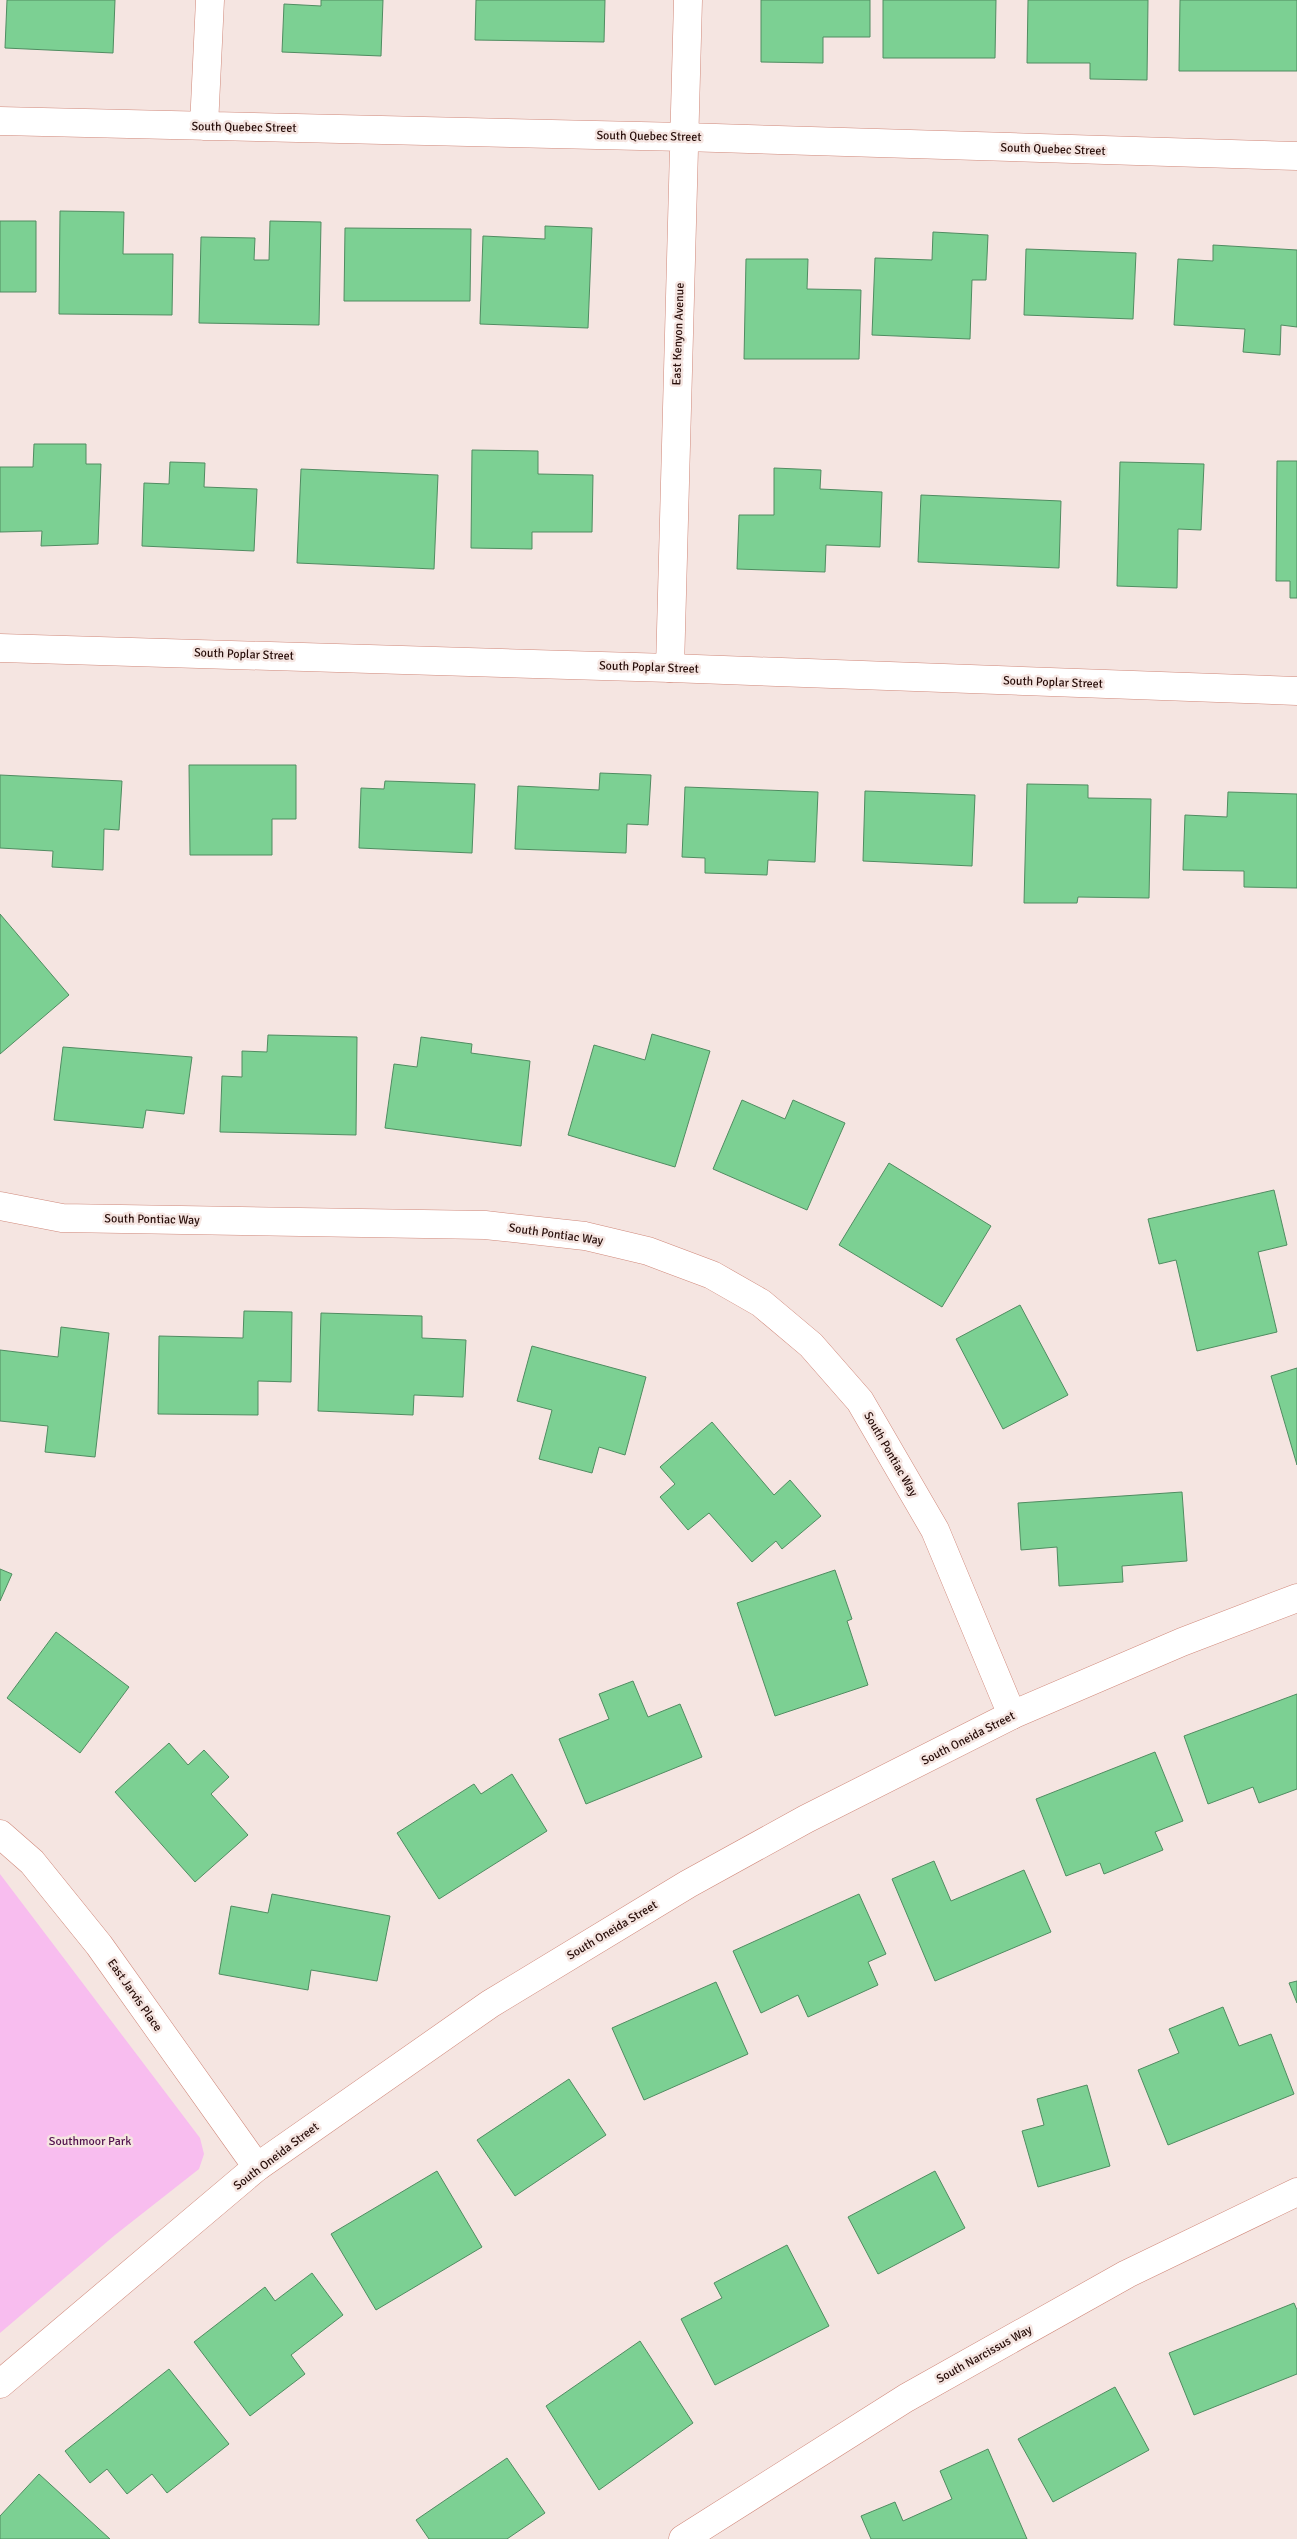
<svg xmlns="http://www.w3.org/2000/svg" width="1297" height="2539" font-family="Signika,sans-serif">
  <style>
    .green { fill: #f8bdef }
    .building { fill: #7cd093; stroke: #508c61 }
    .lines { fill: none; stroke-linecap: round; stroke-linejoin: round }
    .street-casing { stroke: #d0887a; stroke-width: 29 }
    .secondary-casing { stroke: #d0887a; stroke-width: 29 }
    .street { stroke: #fff; stroke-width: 28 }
    .secondary { stroke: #fff; stroke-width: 28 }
    .labels { text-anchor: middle; stroke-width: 5; stroke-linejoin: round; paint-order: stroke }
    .street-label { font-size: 12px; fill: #270d09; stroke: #f5e5e1 }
    .park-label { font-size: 12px; fill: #51114c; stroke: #f5e5e1 }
  </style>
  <rect width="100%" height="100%" fill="#f5e5e1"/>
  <!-- green -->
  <path class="green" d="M0,1874L200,2138L204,2154L199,2169L115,2235L0,2333Z"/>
  <!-- building -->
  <path class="building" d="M7,0H115L113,53L5,48Z
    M321,0H383L381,56L282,52L284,4L321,6Z
    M476,0H605L604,42L475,40Z
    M761,0H870V37H823V63L761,62Z
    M883,0H996L995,58H883Z
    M1028,0H1148L1147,80L1090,79V63H1027Z
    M1180,0H1297V71H1179Z
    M60,211L124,212L123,254H173L172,315L59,314Z
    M0,221H36V292H0Z
    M270,221L321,222L319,325L199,323L201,237L255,238L254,260H269Z
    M545,226L592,228L588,328L480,324L483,236L545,239Z
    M345,228L471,229L470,301H344Z
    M933,232L988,235L986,280H972L970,339L872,335L875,258L932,260Z
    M1213,245L1297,250V327L1281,325L1280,355L1243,352L1245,329L1174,325L1178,259L1213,261Z
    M1026,249L1136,253L1133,319L1024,315Z
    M746,259H808L807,289L861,290L859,359H744Z
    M34,444H86V464H101L98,544L41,546L42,531L0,532V467H33Z
    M472,450L538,451V474L593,475L592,532H532V549L471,548Z
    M1277,461H1297V598H1290V581H1276Z
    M170,462L205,463L204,487L257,489L254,551L142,546L144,483L169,484Z
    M1120,462L1204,464L1201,530L1178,529L1177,588L1117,586Z
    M774,468L821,470L820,489L882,492L880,547L826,545L825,572L737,569L739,515H774Z
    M301,469L438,475L434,569L297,563Z
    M921,495L1061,501L1059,568L918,562Z
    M189,765H296V819H272V855H190Z
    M600,773L651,775L648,825L627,824L626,853L515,849L518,786L599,790Z
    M0,775L122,781L119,830L104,829L103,870L52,867L53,851L0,848Z
    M385,781L475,784L472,853L359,848L361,788L384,789Z
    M1027,784L1088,785V798L1151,799L1149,898L1078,897L1077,903H1024Z
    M685,787L818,792L815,862L768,860L767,875L705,873V858L682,857Z
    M865,791L975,795L972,866L863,861Z
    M1228,792L1297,794V888L1244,887V871L1183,870L1185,815L1227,817Z
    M0,914L69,995L0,1054Z
    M652,1034L710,1051L675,1167L568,1135L594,1045L645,1060Z
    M268,1035L357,1037L356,1135L220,1132L222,1076L242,1077V1051L267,1052Z
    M421,1037L472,1044L471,1053L530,1061L521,1146L385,1128L394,1064L417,1067Z
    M63,1047L192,1057L184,1114L146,1110L143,1128L54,1120Z
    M742,1100L785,1119L793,1100L845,1123L807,1210L713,1169Z
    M889,1163L991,1226L942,1307L839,1245Z
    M1274,1190L1287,1245L1258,1252L1277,1332L1197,1351L1176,1260L1159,1264L1148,1219Z
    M1020,1305L1068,1395L1003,1429L956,1339Z
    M244,1311L292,1312L291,1382L258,1381V1415L158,1414L159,1336L243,1338Z
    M321,1313L422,1316V1338L466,1340L463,1397L414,1395L413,1415L318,1411Z
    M61,1327L109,1333L95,1457L45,1452L48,1426L0,1421V1350L58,1357Z
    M532,1346L646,1377L625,1455L599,1447L592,1473L539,1459L552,1410L517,1401Z
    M1297,1368V1465L1271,1376Z
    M712,1422L774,1495L790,1480L821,1516L782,1549L776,1541L752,1562L709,1513L688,1530L660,1497L675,1484L660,1467Z
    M1182,1492L1187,1561L1122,1566L1123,1582L1059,1586L1057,1547L1021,1550L1018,1503Z
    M0,1569L12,1574L0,1601Z
    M835,1570L852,1619L847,1621L868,1685L775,1716L737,1603Z
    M56,1632L129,1687L80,1753L7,1698Z
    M633,1681L648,1717L680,1704L702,1757L586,1804L559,1739L609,1719L599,1694Z
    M1297,1694V1789L1259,1803L1253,1787L1208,1804L1184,1736Z
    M169,1743L188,1765L204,1750L229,1777L211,1794L248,1835L195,1882L115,1792Z
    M1155,1752L1183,1821L1155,1832L1163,1850L1104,1874L1100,1863L1066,1876L1036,1799Z
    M512,1774L547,1831L439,1899L397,1833L474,1784L481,1794Z
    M934,1861L951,1901L1024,1870L1051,1932L935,1981L892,1879Z
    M272,1894L390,1916L377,1981L311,1970L308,1990L219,1974L231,1906L268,1913Z
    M859,1894L886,1954L868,1962L878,1985L808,2017L798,1995L761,2013L733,1951Z
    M1297,1981V2003L1289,1983Z
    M716,1982L748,2054L644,2100L612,2028Z
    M1223,2007L1239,2046L1271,2034L1294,2094L1168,2145L1138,2070L1179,2053L1169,2029Z
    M569,2079L606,2135L515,2196L477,2140Z
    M1087,2085L1110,2166L1038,2187L1022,2131L1044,2125L1037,2099Z
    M437,2171L482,2247L376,2310L331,2234Z
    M935,2171L965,2228L878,2274L848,2217Z
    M787,2245L829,2326L715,2385L681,2319L722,2298L714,2283Z
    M312,2273L343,2315L291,2355L305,2374L250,2416L194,2342L265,2287L275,2301Z
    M1294,2303L1297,2310V2374L1194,2415L1169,2353Z
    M640,2341L693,2423L599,2490L546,2406Z
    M169,2369L229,2444L167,2493L152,2474L127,2494L107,2469L90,2483L65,2451Z
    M1115,2387L1149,2450L1053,2502L1018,2439Z
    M988,2449L1027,2539H871L861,2516L895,2502L903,2521L952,2499L940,2471Z
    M507,2458L545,2513L507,2539H429L416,2520Z
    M39,2474L110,2539H0V2516Z"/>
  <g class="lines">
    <defs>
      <path id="street" d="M0,121L684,137L1297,156
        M204,126L210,0
        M670,668L688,0
        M0,1206L62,1218L485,1225L585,1236L648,1251L712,1275L761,1303L811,1345L860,1401L935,1530L1012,1715
        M0,1834L32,1862L99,1945L257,2167
        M683,2539L906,2398L1127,2274L1297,2192"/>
      <path id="secondary" d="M0,648L670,668L1297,691
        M0,2384L257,2167L490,2004L688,1884L806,1819L1012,1715L1182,1642L1297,1598"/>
    </defs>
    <!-- street casing -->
    <use href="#street" class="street-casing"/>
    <!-- secondary casing -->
    <use href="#secondary" class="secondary-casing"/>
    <!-- street -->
    <use href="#street" class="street"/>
    <!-- secondary -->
    <use href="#secondary" class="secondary"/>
  </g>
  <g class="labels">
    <!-- street labels -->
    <g class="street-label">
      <text transform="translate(244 127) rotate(1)" y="4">South Quebec Street</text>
      <text transform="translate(649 136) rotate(1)" y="4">South Quebec Street</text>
      <text transform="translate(1053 149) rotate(2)" y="4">South Quebec Street</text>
      <text transform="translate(678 334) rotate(-88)" y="4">East Kenyon Avenue</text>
      <text transform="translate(244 654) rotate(2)" y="4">South Poplar Street</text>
      <text transform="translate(649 667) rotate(2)" y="4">South Poplar Street</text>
      <text transform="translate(1053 682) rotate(2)" y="4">South Poplar Street</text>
      <text transform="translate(152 1219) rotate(1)" y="4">South Pontiac Way</text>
      <text transform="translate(556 1234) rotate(8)" y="4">South Pontiac Way</text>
      <text transform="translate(891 1454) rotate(60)" y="4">South Pontiac Way</text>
      <text transform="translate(968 1738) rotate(-27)" y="4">South Oneida Street</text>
      <text transform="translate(612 1930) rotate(-31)" y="4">South Oneida Street</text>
      <text transform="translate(135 1995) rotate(55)" y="4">East Jarvis Place</text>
      <text transform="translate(276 2156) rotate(-37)" y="4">South Oneida Street</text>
      <text transform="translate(984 2354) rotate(-29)" y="4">South Narcissus Way</text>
    </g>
    <!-- park labels -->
    <g class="park-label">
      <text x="90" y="2145">Southmoor Park</text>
    </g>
  </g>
</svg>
